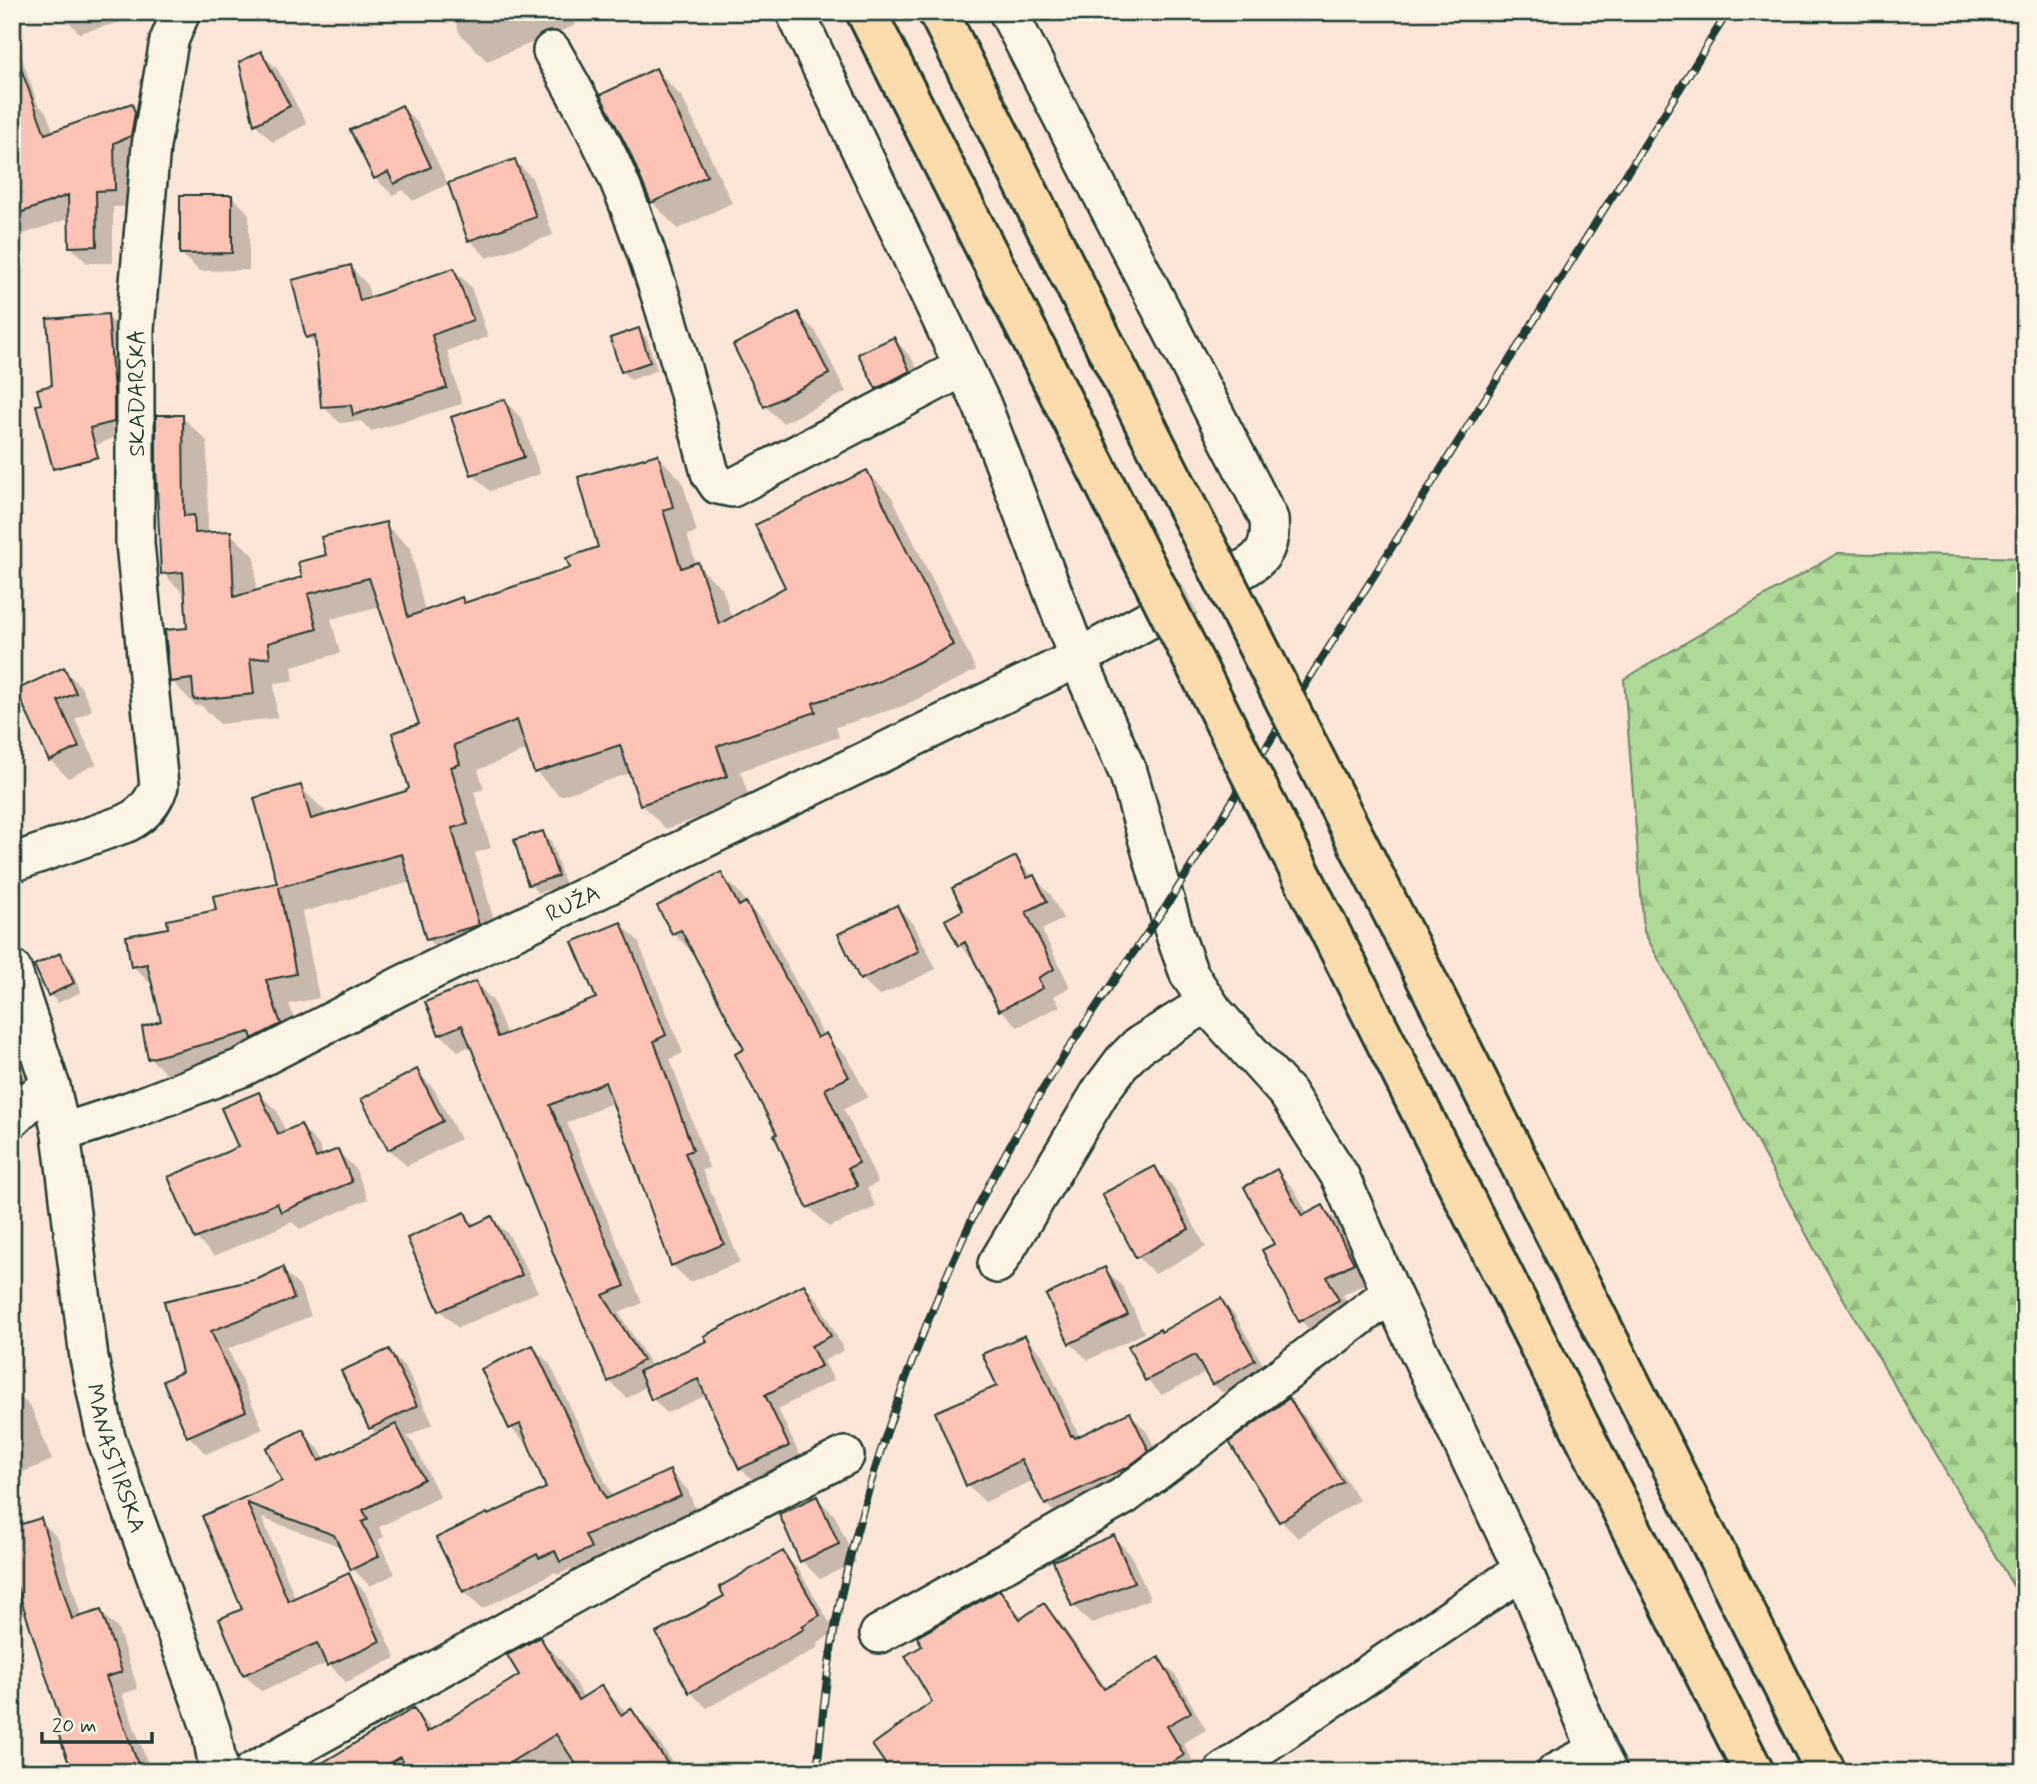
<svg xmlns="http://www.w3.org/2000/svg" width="2037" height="1784" font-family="Mynerve,sans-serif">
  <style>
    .forest { fill: url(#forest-firs); stroke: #668b65; stroke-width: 2 }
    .shadow { fill: #0003 }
    .building { fill: #fdc3b5; stroke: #1f3d34; stroke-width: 2 }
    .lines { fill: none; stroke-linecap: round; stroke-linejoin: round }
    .street-tunnel { stroke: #d0c4b6; stroke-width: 37; stroke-dasharray: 37 18; stroke-linecap: butt }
    .street-casing { stroke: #1f3d34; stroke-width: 42 }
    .primary-casing { stroke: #1f3d34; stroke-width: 44 }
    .street { stroke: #fcf5e5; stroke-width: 37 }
    .primary { stroke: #fcdcac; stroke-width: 38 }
    .rail-casing { stroke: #1f3d34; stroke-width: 8 }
    .rail { stroke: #fcf5e5; stroke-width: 5; stroke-dasharray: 16; stroke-linecap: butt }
    .primary-bridge-casing { stroke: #1f3d34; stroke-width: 44; stroke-linecap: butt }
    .primary-bridge { stroke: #fcdcac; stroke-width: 38 }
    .labels { text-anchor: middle; stroke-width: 5; stroke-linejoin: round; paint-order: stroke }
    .street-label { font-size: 23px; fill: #1f3d34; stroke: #fcf5e5 }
  </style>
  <defs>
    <pattern id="forest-firs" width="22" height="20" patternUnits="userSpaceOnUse" patternTransform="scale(1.75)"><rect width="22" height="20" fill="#aed996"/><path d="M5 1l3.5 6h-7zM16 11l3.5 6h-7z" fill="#95bb82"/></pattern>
  </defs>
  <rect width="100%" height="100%" fill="#fce6d7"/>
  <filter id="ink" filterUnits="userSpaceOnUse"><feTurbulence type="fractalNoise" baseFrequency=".0143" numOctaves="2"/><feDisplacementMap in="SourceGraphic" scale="14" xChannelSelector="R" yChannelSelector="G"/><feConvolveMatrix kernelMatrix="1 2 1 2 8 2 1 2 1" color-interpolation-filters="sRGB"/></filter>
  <g filter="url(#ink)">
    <!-- forest -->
    <path class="forest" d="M1838,553L2025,558V1606L1817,1254L1644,932L1624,679Z"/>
    <!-- shadow -->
    <path class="shadow" d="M60,12H135L137,18L79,33Z
      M452,12H571L576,25L487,61L460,34Z
      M12,35L16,39L37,103L46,112L54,133L131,105L148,122V153L131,159V207H113V263H87L70,246V218L12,238Z
      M261,53L278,70L307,124L273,142L256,125L241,63Z
      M656,70L682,97L732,203L678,229L652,202Z
      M401,107L419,124L448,184L413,201L403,190L393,195L375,178Z
      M515,161L532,178L553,235L487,258L470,240Z
      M232,196L249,214V270L199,271L181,253Z
      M350,267L367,284L371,299L454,270L471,287L488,337L447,351L462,404L371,431L361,421L340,423L323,406L318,347L308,337Z
      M798,314L816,332L846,392L783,423L765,406Z
      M107,316L124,333L130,431L75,454Z
      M638,330L647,338L657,370L631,380L622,371Z
      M894,339L911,357L927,389L894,406L877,388Z
      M505,401L522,419L540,474L490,491L472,474Z
      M182,417L207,441L208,532L210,534L230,533L255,557L256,592L305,578L328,556L385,524L410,548L425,612L461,599L466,604L572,570L600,548L658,456L682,481L697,532L687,535L696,564L722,588L732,619L788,588L867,472L892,497L976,670L903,706L836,727L839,737L740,771L750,800L666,829L641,804L631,773L560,796L536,772L529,749L478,770L484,789L474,792L491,848L475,853L502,949L452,963L427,939L411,882L302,912L319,998L289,1004L305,1048L175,1082L150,1058L163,1023L154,987L133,966L170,930L280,884L300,787L325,811L326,816L406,792L411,788L422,725L380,606L331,619L340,653L292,667L294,681L274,683L277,718L220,724L201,705L196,706L172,681L188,629L186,596L163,573Z
      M64,670L81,687L92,710L75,719L96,764L68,778L50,760L18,691Z
      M543,833L551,841L565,885L538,893L530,884Z
      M1015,858L1051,895L1063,919L1042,930L1070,987L1054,996L1060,1006L1018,1027L1001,1010L977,963L959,945L966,911Z
      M721,874L741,894L748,906L766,925L824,1036L846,1055L868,1097L844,1109L878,1183L867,1188L876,1207L829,1227L809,1207L746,1050L693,953L673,933Z
      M897,907L914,924L936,969L879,996L862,979Z
      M621,924L638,941L683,1053L670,1059L709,1168L702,1170L740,1262L690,1282L672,1265L614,1102L567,1123L642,1303L619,1313L652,1367L709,1342L804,1286L818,1300L844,1350L824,1361L834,1380L778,1409L802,1460L755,1482L740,1468L707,1395L667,1413L653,1399L647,1386L627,1398L609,1381L471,1046L458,1051L440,1034L476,983L493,1001L507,1035L599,999Z
      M59,955L68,963L81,992L58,1003L50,995Z
      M12,1064L28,1080L12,1093Z
      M417,1071L434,1089L460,1139L407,1166L389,1149Z
      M259,1094L277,1111L286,1133L301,1126L318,1144L324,1157L337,1151L355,1168L368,1199L300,1229L292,1222L214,1256L196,1238L240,1148Z
      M1154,1168L1172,1185L1206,1247L1155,1274L1138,1257Z
      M1277,1171L1294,1189L1308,1215L1323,1207L1341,1225L1370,1281L1343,1295L1355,1318L1318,1338L1300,1320L1276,1245Z
      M464,1214L476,1225L492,1218L509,1235L538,1292L458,1328L440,1310Z
      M282,1269L300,1287L311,1316L228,1349L263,1429L206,1454L189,1436L165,1381L184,1373L166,1302L258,1280Z
      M1105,1269L1123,1287L1144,1333L1088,1360L1070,1343Z
      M1220,1300L1235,1315L1269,1375L1228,1398L1213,1384L1207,1372L1162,1395L1147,1380L1162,1333Z
      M1024,1337L1042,1354L1080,1438L1130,1414L1147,1432L1165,1469L1064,1522L1046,1504L1034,1480L985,1502L968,1485L1000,1387Z
      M533,1347L550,1364L613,1498L670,1472L688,1490L697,1514L602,1553L608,1565L579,1578L570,1569L558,1575L555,1572L482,1609L464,1591L489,1517L549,1489L530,1444L528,1445L510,1427Z
      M388,1351L406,1368L433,1424L407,1437L413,1443L440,1497L379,1527L384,1537L378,1540L395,1574L370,1586L353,1569L342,1547L262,1518L296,1600L348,1575L365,1592L396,1658L346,1682L328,1663L261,1691L244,1674V1610L204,1517L285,1482L302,1432L319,1449L325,1460L377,1435L371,1428L344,1372Z
      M12,1390L31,1407L52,1460L12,1477Z
      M1289,1401L1306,1418L1359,1500L1298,1538L1281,1521Z
      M817,1498L835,1516L856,1562L820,1579L802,1561L781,1515Z
      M40,1520L58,1538L82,1618L101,1612L118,1629L138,1689L122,1694L151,1772H74L66,1732L23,1599L12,1588V1529Z
      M1114,1537L1131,1555L1150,1599L1091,1624L1074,1606L1055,1562Z
      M782,1553L799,1570L835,1632L817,1643L819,1647L707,1708L690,1692L727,1596Z
      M1000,1592L1024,1619L1044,1605L1060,1622L1107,1689L1159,1659L1176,1676L1206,1730L1183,1743L1199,1772H893Z
      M539,1639L562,1661L584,1698L602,1687L627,1713L631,1711L653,1733L679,1772H582L574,1759L553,1772H310L414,1711L433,1730L521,1676Z"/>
    <!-- building -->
    <path class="building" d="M261,51L290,106L254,125L239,62Z
      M16,55L45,134L132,103L135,113L131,136L114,143L115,190L96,191L97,246L69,247L68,195L12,216V56Z
      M656,68L707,176L651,203L629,151L600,95Z
      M402,105L431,167L394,184L388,172L374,179L350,130Z
      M515,159L536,217L468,241L448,183Z
      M180,195H232V253L180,254Z
      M351,265L360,301L454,268L473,320L432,335L447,388L353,415L351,405L321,407L315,335L306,338L292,280Z
      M798,312L829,374L764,407L733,345Z
      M108,314L114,392V422L90,428L98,457L53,469L36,405L41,404L37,389L52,385L47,319Z
      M639,328L650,362L621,372L610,338Z
      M894,337L910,371L876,389L858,354Z
      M505,399L524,457L471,475L451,417Z
      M156,415H183L184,516L194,515L195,533L231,531L234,597L302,577L298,562L326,555L321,537L386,522L408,617L462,597L464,603L570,568L566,558L598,547L578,477L658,454L673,507L663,510L681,568L698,562L719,624L785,587L755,525L867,470L953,645L878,682L813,703L816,712L717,746L727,776L640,805L620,745L534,773L517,720L454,745L460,764L451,767L468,824L452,828L479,925L426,940L402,854L279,887L296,974L266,980L281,1024L252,1039L250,1032L148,1059L142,1027L161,1021L147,964L131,967L126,936L168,928L167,920L216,910L213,896L277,883L254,798L301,785L311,819L406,791L409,788L392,733L419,724L369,578L308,594L317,629L268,643L270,657L250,659L254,694L194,700L192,679L170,682L165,630L187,628L183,572L161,574L156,469Z
      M64,667L76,693L58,701L79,747L49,761L16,690Z
      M543,831L558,876L528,885L514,840Z
      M1016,856L1027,878L1034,875L1047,901L1026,912L1054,969L1038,978L1043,988L999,1011L965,942L958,946L945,920L963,910L952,888Z
      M721,872L739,906L746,902L817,1038L826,1033L849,1077L825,1089L859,1163L848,1168L858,1186L807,1208L774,1135L777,1134L735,1054L744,1049L681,930L672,934L657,906Z
      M897,905L919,951L860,980L838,934Z
      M621,922L666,1035L654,1041L693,1150L685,1153L724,1244L671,1266L605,1082L550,1105L625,1286L603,1295L643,1360L608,1382L556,1260L462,1025L439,1035L425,1002L476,981L498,1037L596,998L572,942Z
      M60,953L74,983L48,996L34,965Z
      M417,1069L443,1121L388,1150L361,1099Z
      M259,1092L278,1134L301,1124L316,1158L338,1149L352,1182L281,1212L277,1203L195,1239L168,1177L238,1147L221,1108Z
      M1155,1166L1189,1229L1136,1258L1102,1194Z
      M1277,1169L1302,1216L1323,1205L1354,1263L1327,1277L1339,1300L1299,1322L1262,1250L1274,1244L1244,1187Z
      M465,1212L471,1226L492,1216L522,1275L439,1311L407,1238Z
      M283,1267L294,1299L211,1331L246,1411L187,1437L163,1381L182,1372L164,1301L258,1279Z
      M1105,1267L1128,1315L1069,1344L1046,1295Z
      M804,1284L831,1336L811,1346L821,1366L765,1395L789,1446L739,1469L698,1379L651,1400L639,1371L707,1341L704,1336Z
      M1221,1298L1255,1360L1212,1385L1195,1355L1145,1381L1128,1346L1160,1329L1161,1332Z
      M1025,1335L1071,1436L1073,1435L1075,1438L1130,1412L1149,1451L1128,1467L1045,1505L1021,1460L966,1486L935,1412L997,1386L982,1354Z
      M533,1345L606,1499L670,1470L681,1496L585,1535L591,1548L560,1562L555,1551L539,1558L537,1554L463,1592L436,1538L487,1513L488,1515L546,1488L520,1424L509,1429L481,1369Z
      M389,1349L417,1406L369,1429L341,1371Z
      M1289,1398L1343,1482L1279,1522L1229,1442Z
      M396,1424L424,1479L363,1510L368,1519L362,1522L379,1556L351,1570L334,1535L247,1503L288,1601L349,1573L380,1641L327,1666L317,1643L243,1675L219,1619L242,1609L202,1516L282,1481L266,1448L303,1429L319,1461Z
      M817,1496L839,1544L800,1562L779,1514Z
      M41,1518L72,1619L101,1610L122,1672L106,1677L141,1772H72L58,1733L64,1731L12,1572V1527Z
      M1114,1535L1134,1582L1072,1607L1053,1561Z
      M783,1551L820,1615L802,1626L804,1629L689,1693L656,1633L724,1596L719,1587Z
      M1000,1590L1020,1619L1044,1603L1104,1689L1159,1657L1191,1712L1167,1726L1184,1755L1157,1772H891L872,1745L932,1702L905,1656L922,1646L917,1637Z
      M540,1637L578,1700L602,1685L621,1715L631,1708L673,1772H581L556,1734L495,1772H408L400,1757L374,1772H307L414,1708L427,1732L519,1675L507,1655Z"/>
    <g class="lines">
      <!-- street-tunnel -->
      <path class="street-tunnel" d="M1157,615L1232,575"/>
      <defs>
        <g id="street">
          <path d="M795,12L982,405L1078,658L1129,775L1176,938L1189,974L1214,1012L1287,1093L1340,1176L1391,1293L1523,1570L1597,1751L1608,1772"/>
          <path d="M1008,12L1269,519C1272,551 1260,562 1232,575"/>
          <path d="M552,51C579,99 606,147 626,198C661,287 686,380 710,473L718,485L732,488L964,367"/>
          <path d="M12,863L127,823C144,814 153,803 159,786L135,543V328L151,146L169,41L181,12"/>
          <path id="s1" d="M12,969L51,1087L61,1133L89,1358L106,1438L211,1730L219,1772"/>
          <path d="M12,1119L33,1098L51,1087"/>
          <path id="s2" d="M61,1133L129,1111L241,1068L402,985L1078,658L1157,615"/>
          <path d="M997,1264L1102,1089L1123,1061L1138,1046L1207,1003"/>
          <path d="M879,1634L1124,1496L1391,1293"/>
          <path d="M252,1772L595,1582L845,1456"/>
          <path d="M1223,1772L1523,1570"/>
          <path d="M1556,1772L1597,1751"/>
        </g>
        <path id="primary" d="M866,12L1040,356
          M938,12L1103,341
          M1474,1073L1826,1772
          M1415,1100L1754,1772"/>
      </defs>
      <!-- street casing -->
      <use href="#street" class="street-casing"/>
      <!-- primary casing -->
      <use href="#primary" class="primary-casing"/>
      <!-- street -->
      <use href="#street" class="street"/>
      <!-- primary -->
      <use href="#primary" class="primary"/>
      <defs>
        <path id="rail" d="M817,1772C823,1707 830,1641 845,1578C872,1464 913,1351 961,1243C1014,1123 1091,1012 1167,905L1728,12"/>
      </defs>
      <!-- rail casing -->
      <use href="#rail" class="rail-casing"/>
      <!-- rail -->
      <use href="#rail" class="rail"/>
      <defs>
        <path id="primary-bridge" d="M1103,341L1474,1073
          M1040,356L1415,1100"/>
      </defs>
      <!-- primary-bridge casing -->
      <use href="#primary-bridge" class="primary-bridge-casing"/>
      <!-- primary-bridge -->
      <use href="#primary-bridge" class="primary-bridge"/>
    </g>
  </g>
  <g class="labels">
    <!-- street labels -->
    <g class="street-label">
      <text transform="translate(136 393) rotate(-90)" y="8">SKADARSKA</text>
      <text dy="8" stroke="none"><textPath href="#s2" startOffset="562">RUŽA</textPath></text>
      <text dy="8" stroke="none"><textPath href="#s1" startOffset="502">MANASTIRSKA</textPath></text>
    </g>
  </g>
  <!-- margin -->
  <rect width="2037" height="1784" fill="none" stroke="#fcf5e5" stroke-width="42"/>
  <rect x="21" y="21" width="1995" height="1742" fill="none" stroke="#1f3d34" stroke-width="2.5" filter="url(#ink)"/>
  <!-- scale -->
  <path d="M42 1732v10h110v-10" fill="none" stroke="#1f3d34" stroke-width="3.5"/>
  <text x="52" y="1732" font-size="21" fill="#1f3d34" stroke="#fcf5e5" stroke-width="5" paint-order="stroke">20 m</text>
</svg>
